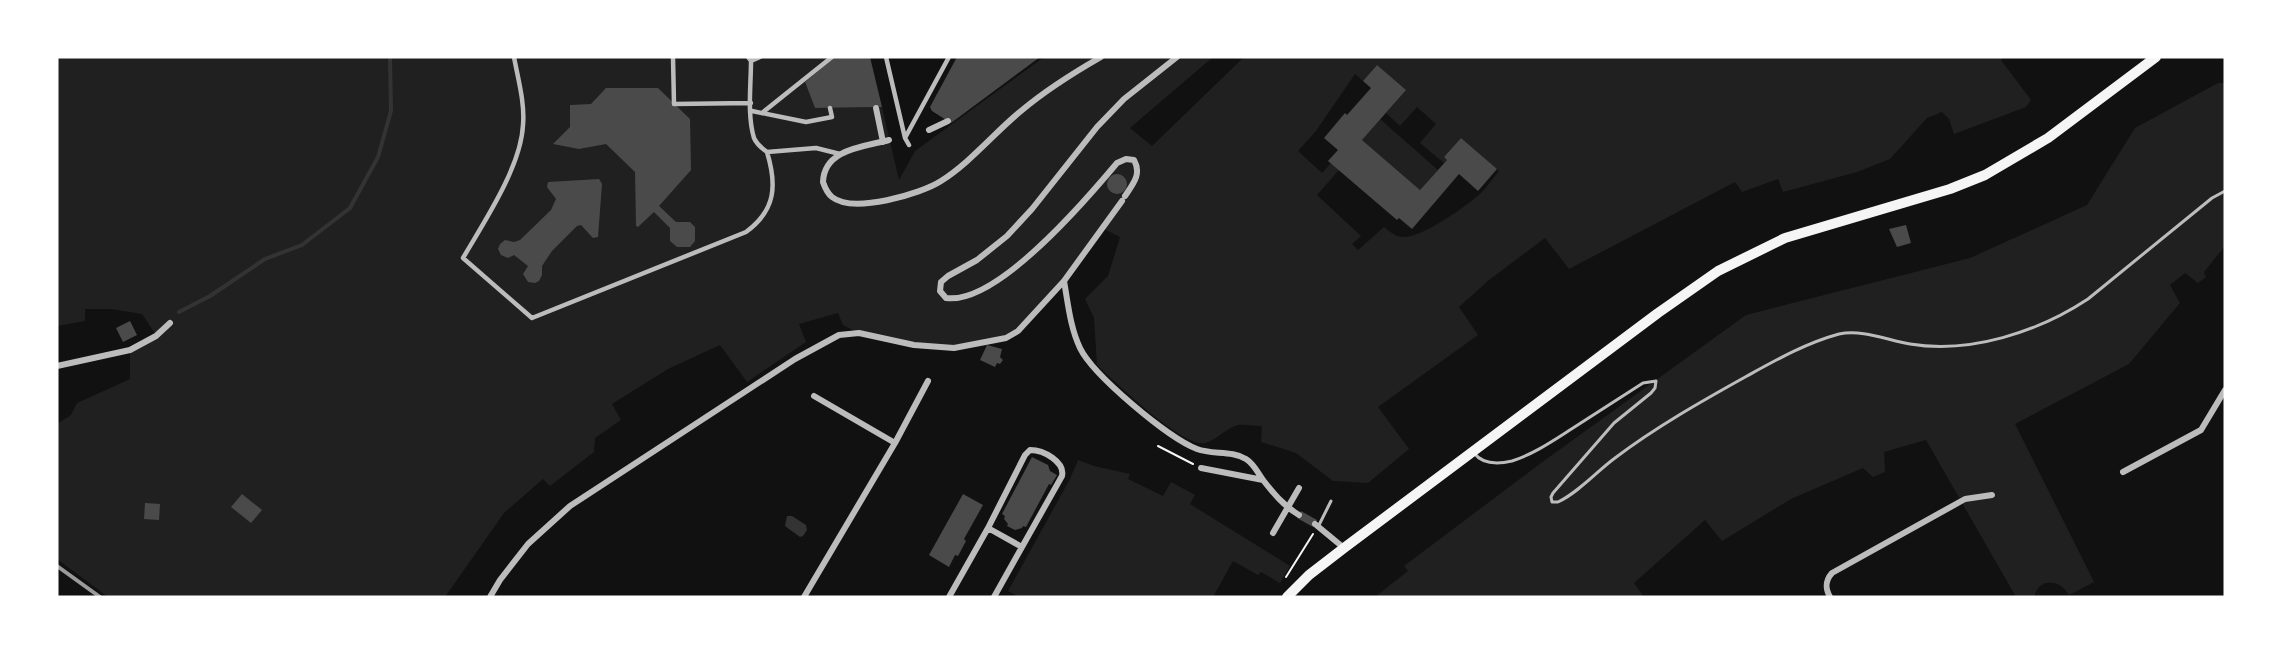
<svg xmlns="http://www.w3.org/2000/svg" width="2282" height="654" font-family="'Varela Round',sans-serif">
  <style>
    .green { fill: #202020; fill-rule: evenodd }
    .water { fill: #333 }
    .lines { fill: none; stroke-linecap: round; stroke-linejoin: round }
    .stream { stroke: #333; stroke-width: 4 }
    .building { fill: #4a4a4a }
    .path { stroke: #f5f5f5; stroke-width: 2 }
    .service { stroke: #bcbcbc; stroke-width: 3 }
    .pedestrian { stroke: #bcbcbc; stroke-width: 4.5 }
    .minor { stroke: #bcbcbc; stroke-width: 6 }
    .primary { stroke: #f5f5f5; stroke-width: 10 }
    .rail { stroke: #9a9a9a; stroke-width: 4 }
  </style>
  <rect width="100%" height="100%" fill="#111"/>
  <!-- green -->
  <path class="green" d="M57,57H835L805,82L815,108L882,107L899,180L915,151L1044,57H1213L1130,128L1152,146L1244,57H2004L2001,60L2031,100L2026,107L1954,134L1949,119L1942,112L1927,118L1890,159L1857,172L1783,192L1778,179L1742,192L1735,182L1569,269L1545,238L1489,280L1459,307L1478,335L1378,407L1409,449L1368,483L1333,481L1296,453L1261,442L1262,426C1254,426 1245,424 1238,425C1226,428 1217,440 1205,443C1184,449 1113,380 1097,365L1094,318L1085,299L1108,276L1120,237L1104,229L1064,281L1018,331L1006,338L954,348L914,345L859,333L843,325L838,313L799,324L806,342L747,382L720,345L668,369L612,404L621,420L595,438L594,452L550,486L543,479L504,513L445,597H108L57,559V424L71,415L77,403L130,379V350L156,335L142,314L111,309H85V321L57,326ZM1377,65L1405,90L1386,113L1400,126L1417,107L1436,124L1420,143L1444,163L1447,160L1444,157L1461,138L1499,171C1493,178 1487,187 1481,193C1467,206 1423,237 1404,237C1396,237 1390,232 1384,227L1358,250L1352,244L1361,236L1317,195L1339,170L1331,163L1322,173L1298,151L1316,131L1355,74L1363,81Z
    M2218,83H2225V246L2204,272L2206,277L2198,283L2185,273L2170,285L2180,303L2129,364L2015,424L2094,582L2069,595C2060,579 2039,577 2034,597H2016L1926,440L1884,452L1885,472L1873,477L1863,468L1791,499L1722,541L1705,520L1634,583L1644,597H1375L1408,571L1404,566L1541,463L1746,315L1970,258L2087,205L2135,128Z
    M1380,119L1438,170L1420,190L1362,140Z
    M1078,460L1094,466L1130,474L1128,479L1163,496L1171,482L1195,495L1190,504L1290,566L1280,583L1261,572L1258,575L1233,561L1213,597H1019L1008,591L1070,479Z"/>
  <!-- water -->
  <path class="water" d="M787,516H792L806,525L807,530L803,536L800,537L785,526Z"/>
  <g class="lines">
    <!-- stream -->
    <path class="stream" d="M179,312L210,296L265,259L302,245L350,208L378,157L391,111L390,57"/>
  </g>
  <!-- building -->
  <path class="building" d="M835,57H870L882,107L815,108L805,82Z
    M957,57H1040L951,123L932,111L930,107Z
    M1377,65L1406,90L1362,140L1420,190L1447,160L1444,157L1461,138L1497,169L1478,191L1459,174L1412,229L1399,218L1397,220L1328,161L1338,150L1324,138L1345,113L1347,115L1371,88L1363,81Z
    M606,88H658L690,119L691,170L659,206L676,222H690L695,227V241L690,247H677L670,241V228L654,212L638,227L636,226L635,172L606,144L579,149L553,144L570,127V105L591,104Z
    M1107 184a10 10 0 1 1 20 0a10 10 0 1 1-20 0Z
    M599,179L602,184L598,237L593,238L581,225L577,226L552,251L542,266V275L539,281L535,283L528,282L523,274L528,266L514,255L508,258L501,255L498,249L500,244L505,240L514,242L520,240L551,210L556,199L547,187L548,182Z
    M1906,225L1911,243L1897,247L1889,229Z
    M130,321L137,335L123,342L116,328Z
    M987,345L1002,349L1000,357L1003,360L1000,364L997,363L995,367L980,360Z
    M1032,457L1048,465L1050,471L1057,475L1051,485L1049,484L1026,527L1023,526L1022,528L1015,530L1007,526L1008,524L1004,519L1005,516L1002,514Z
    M242,494L262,510L251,523L231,507Z
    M963,494L983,505L964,539L966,541L958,556L955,555L949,567L929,555Z
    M145,503L160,504L159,520L144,519Z
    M1301,511L1317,520L1313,527L1297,518Z"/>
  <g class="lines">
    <!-- path -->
    <path class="path" d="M1158,446L1193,464
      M1286,577L1313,534"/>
    <!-- service -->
    <path class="service" d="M1474,453C1483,465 1499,464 1512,461C1534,454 1554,440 1573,428C1596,413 1620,398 1643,383L1656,381L1655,388L1651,393L1614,423L1553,493L1551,497L1552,502H1558C1579,492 1596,472 1615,458C1656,427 1702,401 1747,376C1776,360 1806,343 1839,334C1862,329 1887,340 1910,344C1970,354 2038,332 2088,299L2212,198L2225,191
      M1318,527L1331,501"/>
    <!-- pedestrian -->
    <path class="pedestrian" d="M514,57C518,79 525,103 523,125C521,167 484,222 463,258L532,318L746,232C776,210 777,185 767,152C762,148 757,145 754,138C747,115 751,85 751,61L748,57
      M673,57L674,104L751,103
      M886,57L905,138
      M751,61L760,57
      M752,111L806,122L832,117L830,108
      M762,113L832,57
      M909,145L905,138L949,57
      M767,152L816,148L840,154"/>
    <!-- minor -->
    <path class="minor" d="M876,108L883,142
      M929,130L948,121
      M889,140C863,147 824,149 823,182C825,188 827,193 832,197C853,214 921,194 941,181C971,162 994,133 1021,111C1046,90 1073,73 1101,57
      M1125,196C1133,184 1142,174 1134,160L1126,159L1117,163C1086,200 997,305 946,298L940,291L941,282L948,276L977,260L1007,236L1032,209L1097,127L1124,99L1177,57
      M1064,281C1068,303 1070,327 1080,348C1093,375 1168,438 1197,449C1212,455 1232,450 1246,459C1254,464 1258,473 1263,480C1274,494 1284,506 1299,515
      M57,366L130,350L156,336L170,323
      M814,396L895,443
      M1201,468L1263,480
      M2123,472L2201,430L2225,390
      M1315,524L1344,548
      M988,528L1025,455L1030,450C1044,450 1065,462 1062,476L1022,547
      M1273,533L1299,488
      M490,597L500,580L528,544L570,506L795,359L839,335L859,333L914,345L954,348L1006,338L1018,331L1064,281L1122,201
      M804,597L895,443L928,381
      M949,597L988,528L1022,547L994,597
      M1830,597C1825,588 1825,581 1832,573L1965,499L1992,495"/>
    <!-- primary -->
    <path class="primary" d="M1287,597L1309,575L1344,548L1658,313L1718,271L1785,238L1950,189L1985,175L2048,138L2156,57"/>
    <!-- rail -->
    <path class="rail" d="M57,566L100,597"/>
  </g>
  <!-- border -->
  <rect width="2282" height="654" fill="none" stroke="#ffffff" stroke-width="117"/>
</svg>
